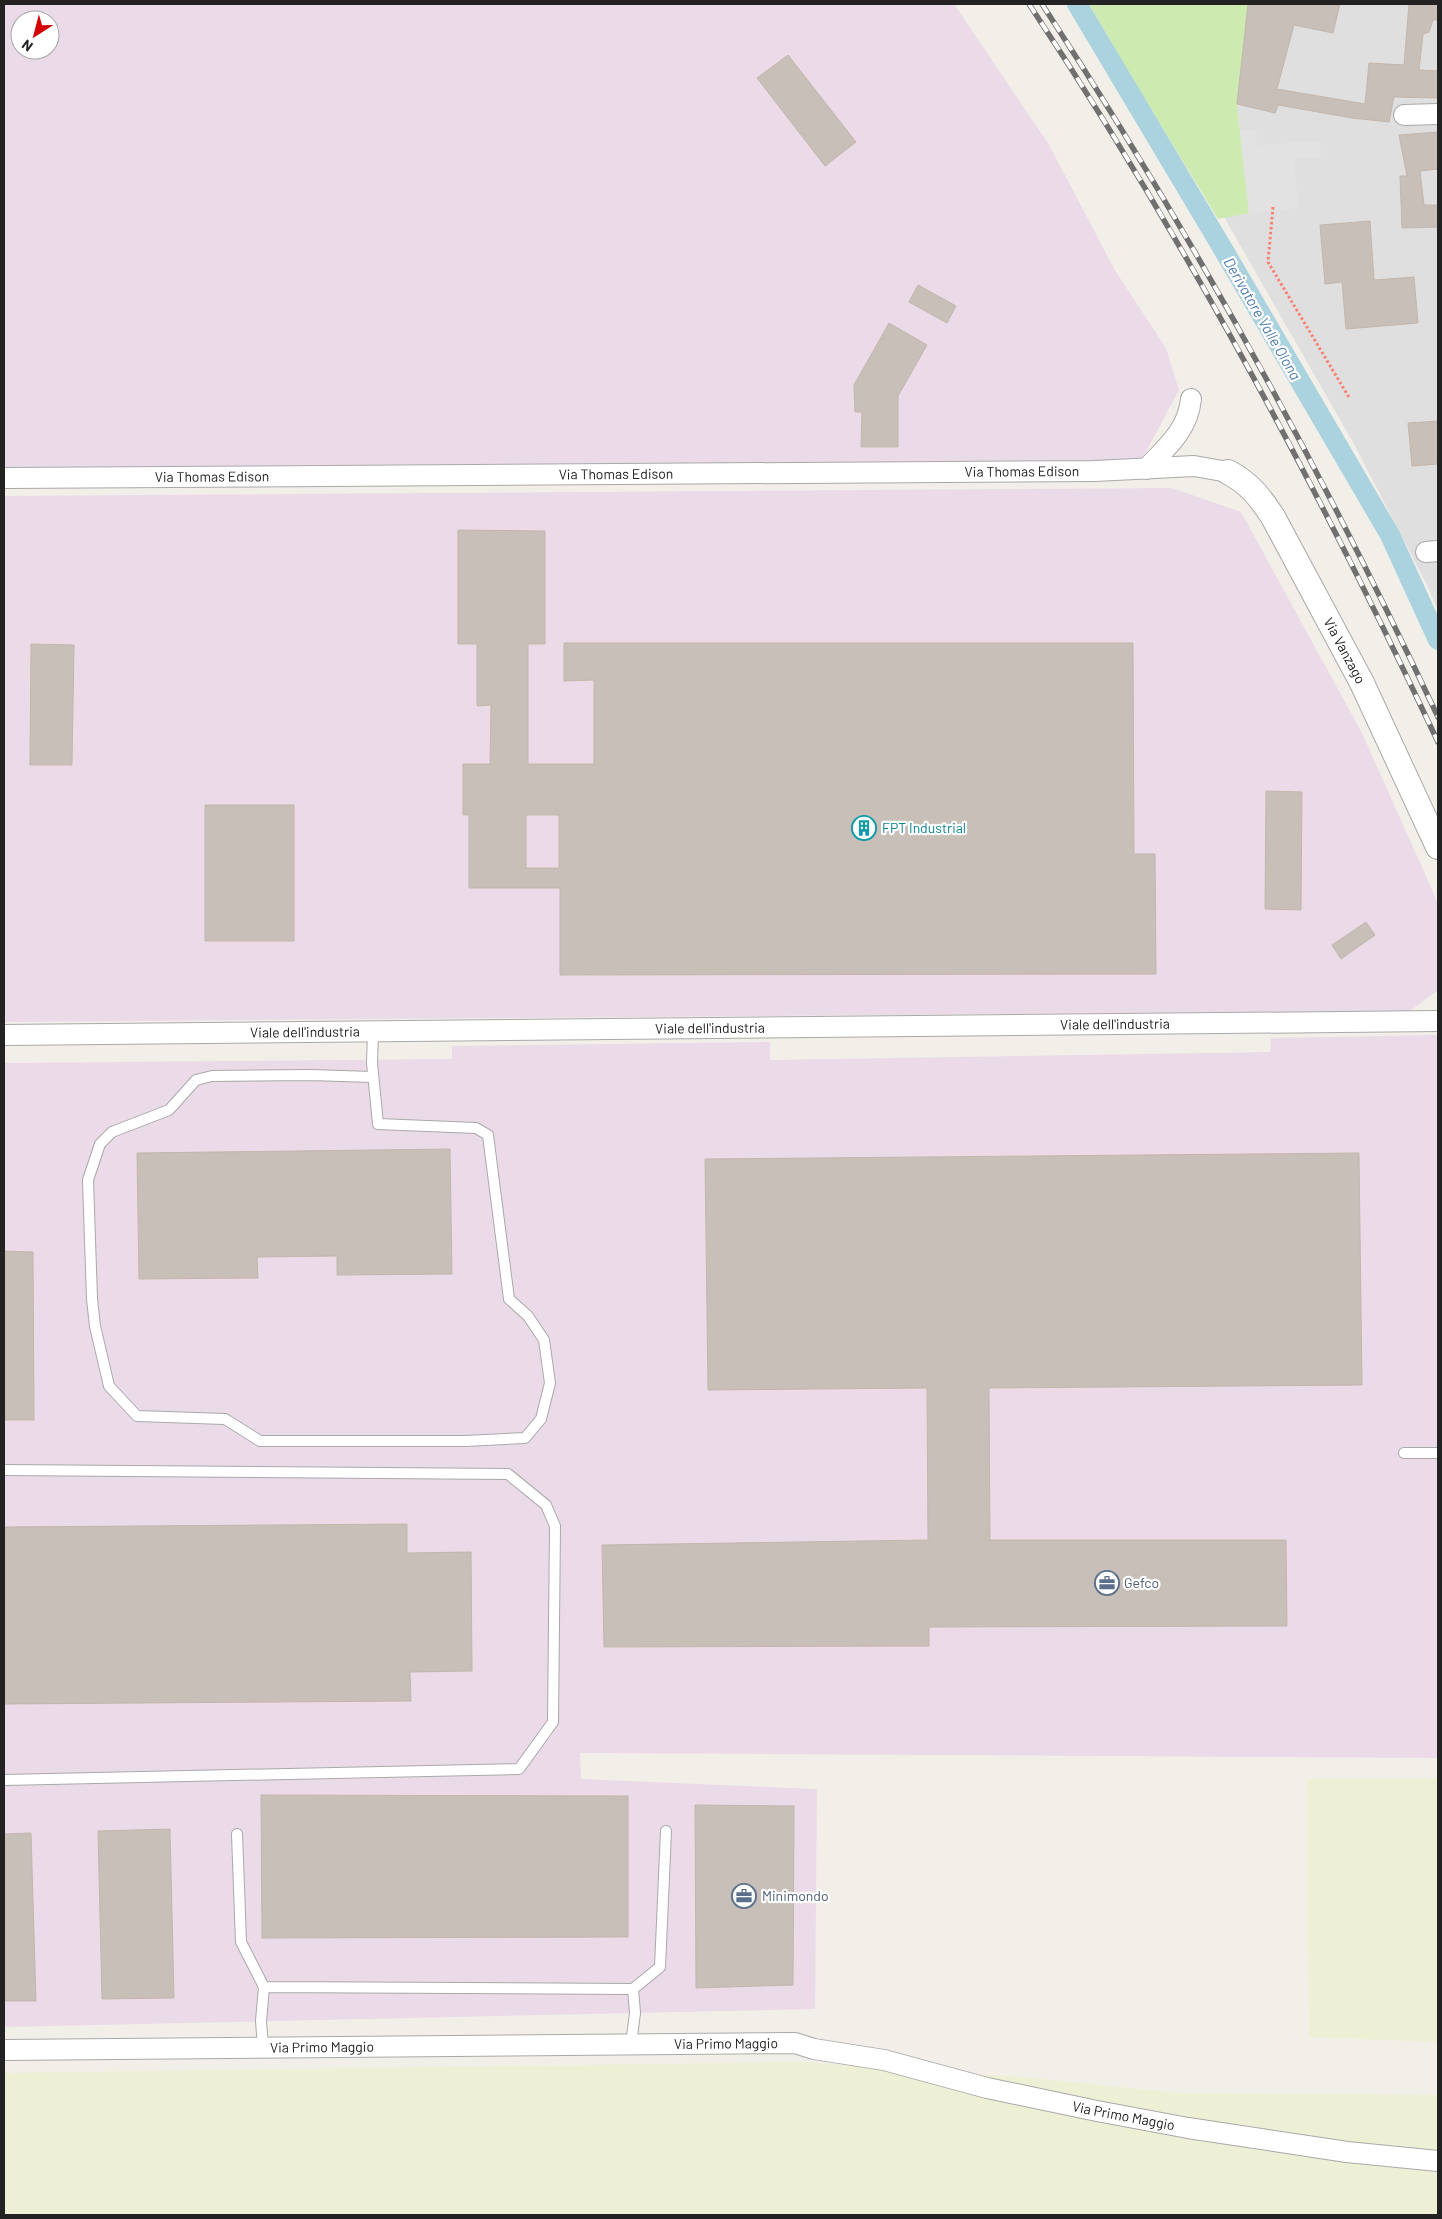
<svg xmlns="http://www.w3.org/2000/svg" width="1442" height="2219" font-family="Barlow,sans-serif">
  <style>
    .residential { fill: #e0dfdf }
    .industrial { fill: #ebdbe8; fill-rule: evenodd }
    .farmland { fill: #eef0d5 }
    .grass { fill: #cdebb0 }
    .parking { fill: #e2e2e2 }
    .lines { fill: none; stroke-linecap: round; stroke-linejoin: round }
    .canal { stroke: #aad3df; stroke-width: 20 }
    .building { fill: #c7bfb8; stroke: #c4b6ab; fill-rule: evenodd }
    .service-casing { stroke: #a9a9a9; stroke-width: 12 }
    .minor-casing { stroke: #a9a9a9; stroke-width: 22 }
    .tertiary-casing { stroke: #a9a9a9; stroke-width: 26 }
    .path { stroke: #fa8072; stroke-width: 3; stroke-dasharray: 2.5 2.5; stroke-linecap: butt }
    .service { stroke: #fff; stroke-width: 10 }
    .minor { stroke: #fff; stroke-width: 20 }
    .tertiary { stroke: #fff; stroke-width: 24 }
    .rail-casing { stroke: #707070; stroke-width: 5.5 }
    .rail { stroke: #fff; stroke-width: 4; stroke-dasharray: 11; stroke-linecap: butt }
    .labels { text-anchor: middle; stroke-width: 4.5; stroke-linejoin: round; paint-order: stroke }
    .street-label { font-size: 14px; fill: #222; stroke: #fff }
    .culture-label { font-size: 14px; fill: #0d838f; stroke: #fff; text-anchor: start }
    .service-label { font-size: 14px; fill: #4e5e75; stroke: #fff; text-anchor: start }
    .water-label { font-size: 15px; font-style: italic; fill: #4a7aab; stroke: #fff }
  </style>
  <rect width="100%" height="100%" fill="#f2efe9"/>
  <!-- residential -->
  <path class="residential" d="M1248,4H1438V611L1427,585L1355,446L1224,217L1249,212L1237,104Z"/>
  <!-- industrial -->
  <path class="industrial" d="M4,4H954L1048,143L1116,272L1166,348L1179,390L1141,461L4,470ZM20,20H50V50H20Z
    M1172,488L1241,512L1362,733L1438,903V990L1410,1011L4,1022V496Z
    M1438,1035V1758L580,1753L581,1779L817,1789L815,2009L4,2027V1063L452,1059V1046L770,1042V1060L1270,1052L1271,1038Z"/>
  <!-- farmland -->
  <path class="farmland" d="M1307,1779H1438V2042L1309,2037Z
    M804,2062L1023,2077L1177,2093L1438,2095V2215H4V2073Z"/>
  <!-- grass -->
  <path class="grass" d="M1089,4H1248L1237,104L1249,213L1218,219L1140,91Z"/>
  <!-- parking -->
  <path class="parking" d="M1256,129L1257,145L1320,141L1321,158L1294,159L1298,208L1249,213L1240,130Z"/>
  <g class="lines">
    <!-- canal -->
    <path class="canal" d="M1077,4L1220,244L1390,535L1438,640"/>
  </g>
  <!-- building -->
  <path class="building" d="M1248,4H1340L1333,33L1294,25L1277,89L1365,104L1369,63L1404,65L1409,4H1438V20H1433L1429,32L1423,34L1419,70L1438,71V98L1394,97L1389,122L1352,118L1278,105L1275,113L1237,104Z
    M788,55L856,142L825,166L757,78Z
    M1438,132V169L1420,171L1424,205H1438V227L1402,228L1400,176H1407L1399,135Z
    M1370,221L1374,280L1414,277L1418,323L1346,329L1342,282L1325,284L1320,225Z
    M918,285L956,306L947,323L909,302Z
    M889,323L927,345L898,396V447H861L862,412H855L854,385Z
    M1438,421V464L1412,466L1408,423Z
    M458,530L545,531V644H528V764H594V680L564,681V643H1133L1134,854H1155L1156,974L560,975V888H469V815H463V764H490L491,705L477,706V644H458ZM526,815H559V868H526Z
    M31,644L74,645L72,765H30Z
    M1266,791L1302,792L1301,910L1265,909Z
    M205,805H294V941H205Z
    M1366,922L1375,935L1341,959L1332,945Z
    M450,1149L452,1274L337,1275V1256L257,1257L258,1278L139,1279L137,1153Z
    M1359,1153L1362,1385L989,1388L990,1540H1286L1287,1626L929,1627V1646L604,1647L602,1545L928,1540L927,1388L708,1390L705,1159Z
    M4,1251L33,1252L34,1420H4Z
    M407,1524V1553L471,1552L472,1671L410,1672L411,1701L4,1704V1527Z
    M261,1795L628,1796V1937L262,1938Z
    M695,1805L794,1806L793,1985L696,1988Z
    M170,1829L174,1998L102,1999L98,1831Z
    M31,1833L36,2001H4V1834Z"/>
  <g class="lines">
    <defs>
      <path id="service" d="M373,1032L372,1063L378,1124L476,1128L488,1135L509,1299L528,1316L544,1340L550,1383L541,1419L525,1438L465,1441H260L225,1419L137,1416L109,1386L95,1326L92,1299L88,1180L100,1144L112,1132L169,1110L196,1080L212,1076L310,1075L373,1077
        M1404,1453H1438
        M4,1470L508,1474L546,1505L555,1526L553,1722L519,1769L4,1780
        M237,1834L241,1942L264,1987
        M633,1989L660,1967L666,1831
        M263,2047L261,2021L264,1987L633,1989L635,2013L631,2044"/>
      <g id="minor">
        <path d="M1404,115L1438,114"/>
        <path d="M1146,469C1167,447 1188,430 1191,399"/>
        <path id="s1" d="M4,478L1095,471L1194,466L1228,472"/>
        <path d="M1426,552L1438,551"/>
        <path id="s2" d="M4,1035L1438,1021"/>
        <path id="s3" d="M4,2050L795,2043L814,2049L884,2060L987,2088L1097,2111L1188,2128L1347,2152L1438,2161"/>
      </g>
      <g id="tertiary">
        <path id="s4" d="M1228,472C1249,483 1260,497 1273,517L1362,683L1438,847"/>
      </g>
    </defs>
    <!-- service casing -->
    <use href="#service" class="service-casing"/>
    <!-- minor casing -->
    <use href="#minor" class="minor-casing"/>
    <!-- tertiary casing -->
    <use href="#tertiary" class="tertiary-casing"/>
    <!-- path -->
    <path class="path" d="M1273,207L1268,262L1350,399"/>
    <!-- service -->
    <use href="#service" class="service"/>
    <!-- minor -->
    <use href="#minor" class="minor"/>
    <!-- tertiary -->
    <use href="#tertiary" class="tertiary"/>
    <defs>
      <path id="rail" d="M1029,4C1185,239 1318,487 1438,742
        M1042,4C1191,232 1322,470 1438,717"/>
    </defs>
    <!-- rail casing -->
    <use href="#rail" class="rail-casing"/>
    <!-- rail -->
    <use href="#rail" class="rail"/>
  </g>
  <!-- icons -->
  <defs>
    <symbol id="building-ring" viewBox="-11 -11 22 22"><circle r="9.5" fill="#fff" stroke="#0f9aa8" stroke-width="1.5"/><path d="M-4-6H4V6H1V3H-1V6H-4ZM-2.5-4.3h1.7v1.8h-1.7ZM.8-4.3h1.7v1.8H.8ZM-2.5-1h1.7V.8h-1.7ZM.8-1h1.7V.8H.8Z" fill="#0f9aa8"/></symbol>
    <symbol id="office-ring" viewBox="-11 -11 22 22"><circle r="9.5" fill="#fff" stroke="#5c6f8a" stroke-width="1.5"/><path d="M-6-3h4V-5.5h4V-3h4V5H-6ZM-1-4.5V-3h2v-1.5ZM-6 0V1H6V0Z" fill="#5c6f8a"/></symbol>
  </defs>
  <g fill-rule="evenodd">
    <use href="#building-ring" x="850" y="814" width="28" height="28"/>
    <use href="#office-ring" x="1093" y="1569" width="28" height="28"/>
    <use href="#office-ring" x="730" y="1882" width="28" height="28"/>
  </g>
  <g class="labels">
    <!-- street labels -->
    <g class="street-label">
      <text dy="5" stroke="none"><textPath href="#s1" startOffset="1018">Via Thomas Edison</textPath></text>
      <text dy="5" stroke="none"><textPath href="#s1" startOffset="612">Via Thomas Edison</textPath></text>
      <text dy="5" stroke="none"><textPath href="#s1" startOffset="208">Via Thomas Edison</textPath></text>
      <text dy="5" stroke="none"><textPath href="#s4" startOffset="216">Via Vanzago</textPath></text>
      <text dy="5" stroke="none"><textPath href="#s2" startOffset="1111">Viale dell'industria</textPath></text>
      <text dy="5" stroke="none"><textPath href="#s2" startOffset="706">Viale dell'industria</textPath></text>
      <text dy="5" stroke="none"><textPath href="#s2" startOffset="301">Viale dell'industria</textPath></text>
      <text dy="5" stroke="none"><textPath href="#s3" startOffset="722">Via Primo Maggio</textPath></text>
      <text dy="5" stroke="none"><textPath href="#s3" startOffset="318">Via Primo Maggio</textPath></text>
      <text dy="5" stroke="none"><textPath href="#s3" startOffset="1128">Via Primo Maggio</textPath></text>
    </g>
    <!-- culture labels -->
    <g class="culture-label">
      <text x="882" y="833">FPT Industrial</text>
    </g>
    <!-- service labels -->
    <g class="service-label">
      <text x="1124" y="1588">Gefco</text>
      <text x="762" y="1901">Minimondo</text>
    </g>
    <!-- water labels -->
    <g class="water-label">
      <text transform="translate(1262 319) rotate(60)" y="5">Derivatore Valle Olona</text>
    </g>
  </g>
  <!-- border -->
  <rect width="1442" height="2219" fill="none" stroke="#222222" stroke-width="10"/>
  <!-- north arrow -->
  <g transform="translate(35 35) rotate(216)"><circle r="24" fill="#ffffff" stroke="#a7a7a7"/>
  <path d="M0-4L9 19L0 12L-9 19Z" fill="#d40000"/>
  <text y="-8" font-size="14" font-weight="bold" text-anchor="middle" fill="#222222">N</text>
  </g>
</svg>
